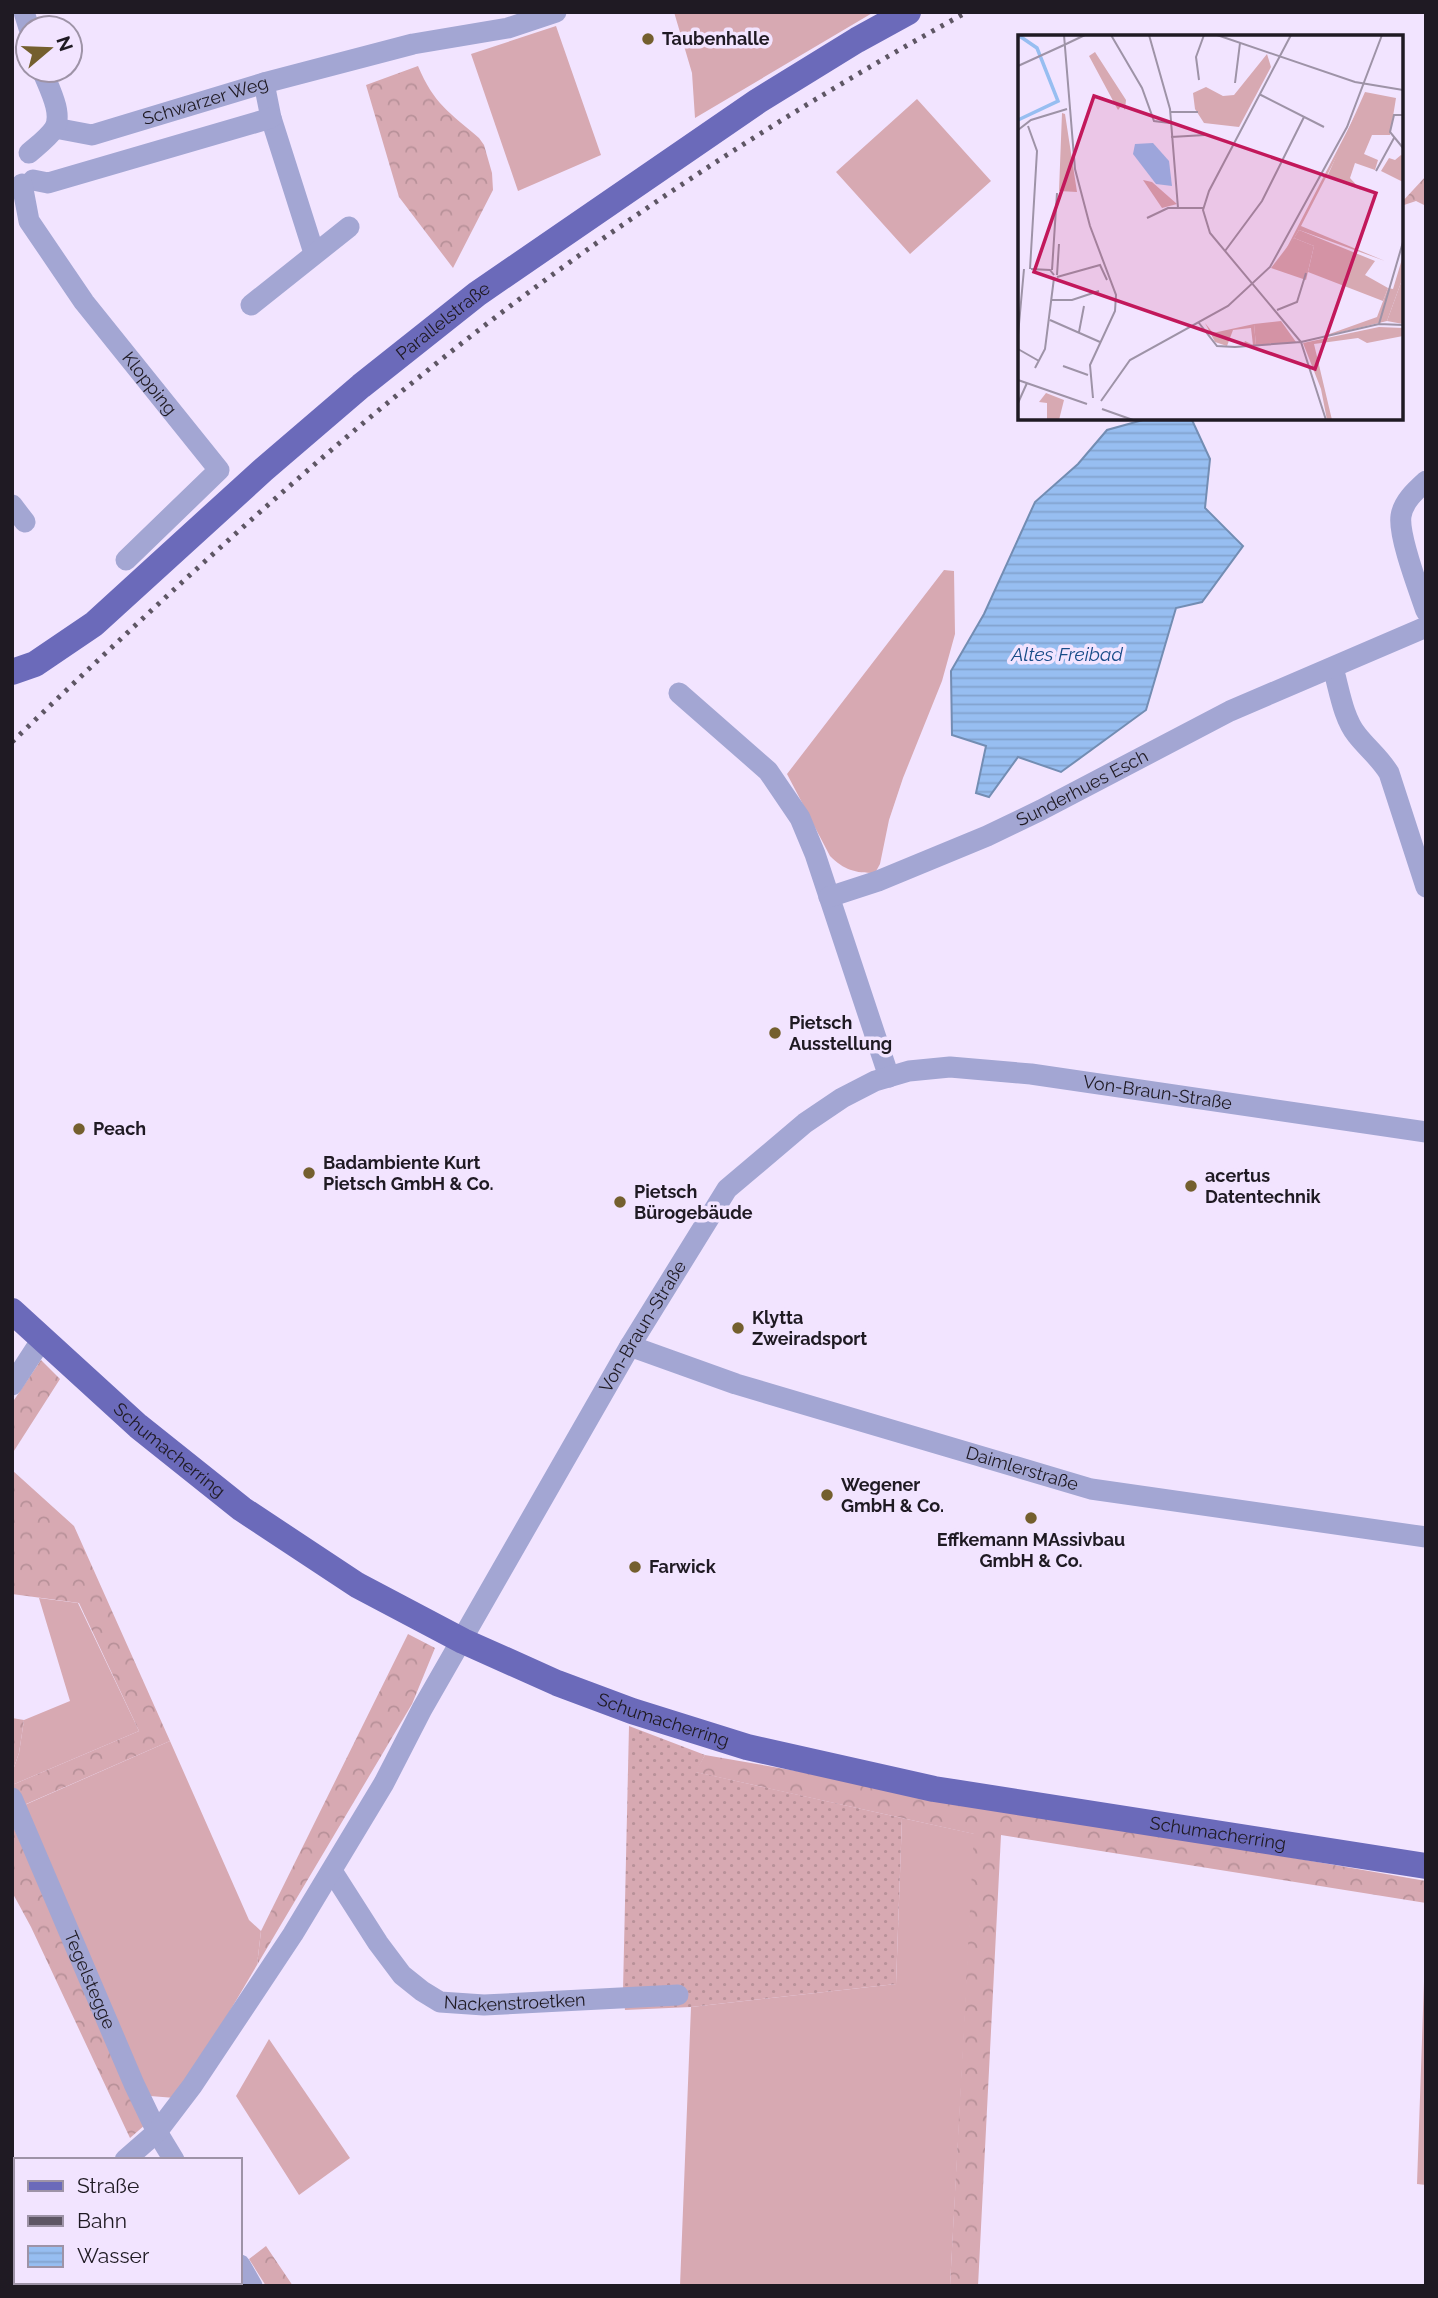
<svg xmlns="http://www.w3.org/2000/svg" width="1438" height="2298" font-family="Raleway,sans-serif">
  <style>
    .grass { fill: #d7a9b2 }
    .forest { fill: url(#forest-crowns) }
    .garden { fill: url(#garden-dots) }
    .water { fill: url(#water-rules); stroke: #738db3; stroke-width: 2 }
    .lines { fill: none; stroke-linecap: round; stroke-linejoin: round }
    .minor { stroke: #a3a6d3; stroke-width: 21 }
    .major { stroke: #6b6aba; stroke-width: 26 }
    .rail { stroke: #5e5664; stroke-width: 5; stroke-dasharray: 3.5 7; stroke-linecap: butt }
    .poi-dot { fill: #745f2e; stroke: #f2e4ff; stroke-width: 2.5 }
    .labels { text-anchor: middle; stroke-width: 7; stroke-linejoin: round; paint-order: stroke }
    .poi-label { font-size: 18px; font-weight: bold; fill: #1f1a23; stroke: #f2e4ff; text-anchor: start }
    .street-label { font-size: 18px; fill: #1f1a23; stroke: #f2e4ff }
    .water-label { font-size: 19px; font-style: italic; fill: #184c88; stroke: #f2e4ff }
    .inset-river { fill: none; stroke: #97bef1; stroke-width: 3.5 }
    .inset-road { fill: none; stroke: #9e93a7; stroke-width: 2 }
    .view { fill: #c2185b; fill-opacity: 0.15; stroke: #c2185b; stroke-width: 3.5 }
    .inset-edge { fill: none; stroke: #1f1a23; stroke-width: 3.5 }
  </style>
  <defs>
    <pattern id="forest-crowns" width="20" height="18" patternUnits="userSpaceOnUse" patternTransform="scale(1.75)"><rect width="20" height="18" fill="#d7a9b2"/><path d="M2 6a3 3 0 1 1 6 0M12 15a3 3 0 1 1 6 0" fill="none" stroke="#b89199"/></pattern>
    <pattern id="garden-dots" width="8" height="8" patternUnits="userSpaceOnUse" patternTransform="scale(1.75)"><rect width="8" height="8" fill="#d7a9b2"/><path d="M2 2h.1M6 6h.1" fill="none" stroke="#b89199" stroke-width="1.8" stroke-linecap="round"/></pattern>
    <pattern id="water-rules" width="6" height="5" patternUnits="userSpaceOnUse" patternTransform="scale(1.75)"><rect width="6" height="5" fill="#97bef1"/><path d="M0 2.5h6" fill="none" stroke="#82a3ce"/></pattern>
  </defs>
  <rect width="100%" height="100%" fill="#f2e4ff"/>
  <!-- grass -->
  <path class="grass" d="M674,12H874L695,118L692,73Z
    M556,26L601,155L518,191L471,54Z
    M917,99L991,181L910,254L836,172Z
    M944,570L954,571L955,634L942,681L903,778L889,820L880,864L875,873C855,873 844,870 830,856L787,774Z
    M39,1598L78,1603L139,1731L12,1785V1773L19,1753L24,1720L70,1701Z
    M170,1741L249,1920L261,1931L257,1965L195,2070L175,2098L150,2096L20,1807Z
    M902,1818L975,1834L950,2286H680L691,2007L896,1984Z
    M1426,1924V2185L1417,2184Z
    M269,2039L350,2158L299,2195L236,2096Z"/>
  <!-- forest -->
  <path class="forest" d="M418,66C434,104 449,112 479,138L484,145L492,173L493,190L453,268L399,197L366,85Z
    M1426,176V206L1416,201L1401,206V203Z
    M41,1360L60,1379L12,1454V1403Z
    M12,1470L74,1526L170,1741L17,1808L12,1798V1785L139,1731L79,1603L12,1594Z
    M408,1634L435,1648L412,1704L257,1965L261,1931Z
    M12,1718L24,1720L19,1753L12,1773Z
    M705,1755L1426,1881V1903L1001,1835L978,2286H950L974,1834L695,1772Z
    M12,1824L146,2124L130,2138L31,1927L12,1892Z
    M266,2246L293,2286H266L249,2259Z
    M16,2266V2282H75L68,2286H12V2269Z"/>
  <!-- garden -->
  <path class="garden" d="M629,1726L705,1755L696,1772L902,1818L896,1984L691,2007L625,2010L623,1991Z"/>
  <!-- water -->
  <path class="water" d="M1150,418L1192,420L1210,459L1205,508L1243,546L1202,602L1176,608L1146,710L1061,772L1018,757L989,797L976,793L986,746L952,735L951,671L984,614L1035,502L1078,464L1107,430Z"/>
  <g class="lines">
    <!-- minor -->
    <g class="minor">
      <path d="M24,12L29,28"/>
      <path d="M264,83L271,118L314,253"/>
      <path id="s1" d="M55,128L92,135L264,83L413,44L508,28L556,12"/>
      <path d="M29,153C37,146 48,138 54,129C64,114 48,86 42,70"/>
      <path d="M33,180L48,183L271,118"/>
      <path id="s2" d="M22,184L29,221L84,302L219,470L126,560"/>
      <path d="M251,305L349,227"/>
      <path d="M1426,481C1415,491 1403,502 1401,516C1398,536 1419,590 1426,611"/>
      <path d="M12,505L25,522"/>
      <path d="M1333,668C1339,688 1343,718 1357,735C1368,749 1380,758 1389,773L1426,887"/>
      <path d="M679,693L768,771L800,818L815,854L889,1077"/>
      <path id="s3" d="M829,897L878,881L987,836L1041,810L1230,711L1426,627"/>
      <path id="s4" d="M630,1346L736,1384L1091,1489L1426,1537"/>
      <path d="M12,1385L42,1339"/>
      <path id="s5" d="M12,1798L134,2084L157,2132L174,2160"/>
      <path id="s6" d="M332,1871L378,1943L402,1975L422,1991L440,2002L484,2005L678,1995"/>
      <path id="s7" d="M125,2160L157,2132L192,2086L293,1934L384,1783L422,1709L630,1346L727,1189L805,1123L842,1098L875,1081L909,1071L950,1067L1031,1074L1426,1132"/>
      <path d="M12,2258L16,2255"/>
      <path d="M240,2265L252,2286"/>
    </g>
    <!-- major -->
    <g class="major">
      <path id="s8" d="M12,672L35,664L94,624L263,470L361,386L477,294L758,101L857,40L908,12"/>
      <path id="s9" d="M12,1311L138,1426L242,1509L357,1585L463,1641L557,1683L632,1711L747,1747L934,1789L1426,1866"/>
    </g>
    <!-- rail -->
    <path class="rail" d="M12,742C178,583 348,426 533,289C671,187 817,94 967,12"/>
  </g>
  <!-- markers -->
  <g class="poi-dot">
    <circle cx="648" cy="39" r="7"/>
    <circle cx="775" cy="1033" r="7"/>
    <circle cx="79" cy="1129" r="7"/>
    <circle cx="309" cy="1173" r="7"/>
    <circle cx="1191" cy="1186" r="7"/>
    <circle cx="620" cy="1202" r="7"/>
    <circle cx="738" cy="1328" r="7"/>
    <circle cx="827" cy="1495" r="7"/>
    <circle cx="1031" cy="1518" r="7"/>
    <circle cx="635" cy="1567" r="7"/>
  </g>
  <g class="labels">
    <!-- poi labels -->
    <g class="poi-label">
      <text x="662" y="45">Taubenhalle</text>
      <text x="789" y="1029">Pietsch<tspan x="789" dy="21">Ausstellung</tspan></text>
      <text x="93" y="1135">Peach</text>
      <text x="323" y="1169">Badambiente Kurt<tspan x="323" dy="21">Pietsch GmbH &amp; Co.</tspan></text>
      <text x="1205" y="1182">acertus<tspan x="1205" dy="21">Datentechnik</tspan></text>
      <text x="634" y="1198">Pietsch<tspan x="634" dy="21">Bürogebäude</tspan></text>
      <text x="752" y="1324">Klytta<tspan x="752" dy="21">Zweiradsport</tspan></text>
      <text x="841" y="1491">Wegener<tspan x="841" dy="21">GmbH &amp; Co.</tspan></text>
      <text x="1031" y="1546" text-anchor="middle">Effkemann MAssivbau<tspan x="1031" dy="21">GmbH &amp; Co.</tspan></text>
      <text x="649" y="1573">Farwick</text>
    </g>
    <!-- street labels -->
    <g class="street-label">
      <text dy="6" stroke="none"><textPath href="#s1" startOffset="156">Schwarzer Weg</textPath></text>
      <text dy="6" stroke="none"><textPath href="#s8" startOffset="558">Parallelstraße</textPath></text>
      <text dy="6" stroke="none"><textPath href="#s2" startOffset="240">Klopping</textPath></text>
      <text dy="6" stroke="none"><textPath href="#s3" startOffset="276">Sunderhues Esch</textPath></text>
      <text dy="6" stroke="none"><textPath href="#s7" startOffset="1615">Von-Braun-Straße</textPath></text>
      <text dy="6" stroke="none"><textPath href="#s7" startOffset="984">Von-Braun-Straße</textPath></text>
      <text dy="6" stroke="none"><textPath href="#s9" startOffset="210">Schumacherring</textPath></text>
      <text dy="6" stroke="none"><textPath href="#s4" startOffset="411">Daimlerstraße</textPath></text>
      <text dy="6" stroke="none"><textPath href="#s9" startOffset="777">Schumacherring</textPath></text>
      <text dy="6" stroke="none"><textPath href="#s9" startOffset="1344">Schumacherring</textPath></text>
      <text dy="6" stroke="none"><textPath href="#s5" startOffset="198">Tegelstegge</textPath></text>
      <text dy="6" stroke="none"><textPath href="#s6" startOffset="247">Nackenstroetken</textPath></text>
    </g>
    <!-- water labels -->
    <g class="water-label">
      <text x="1067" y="661">Altes Freibad</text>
    </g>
  </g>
  <!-- overview -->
  <g transform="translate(1018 35)">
    <rect width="385" height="385" fill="#f2e4ff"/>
    <path d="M347,57L378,63L372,100H354L346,119L360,125L357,135L337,128L332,143L343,155L309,142ZM44,78L47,79L59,157L41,156ZM383,120L385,121V147L363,136L371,123L377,125ZM125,145L134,147L159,169L144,173ZM281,195L357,226L347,240L370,253L365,266L290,237L296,211L276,203ZM385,242V289L369,286ZM263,286L278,307L238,310L236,289Z" fill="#d7a9b2"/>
    <path d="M77,17L108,65L107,75L104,70L100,75L71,21ZM249,19L253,32L221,92L186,88L177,74L175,58L188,52L205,61L216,60ZM340,75L342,76L283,191L367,226L281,195L262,226ZM384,224L385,242L369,286L303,302L359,282L370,253L375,254ZM187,288L195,298L236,289L238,311H225L227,306L235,310L233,293L215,295L209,311L197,307ZM361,292L385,293V301L349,308L340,303L296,309L314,385H309L303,354L285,308ZM28,358L46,365L41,385H29V368L21,367Z" fill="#d7a9b2"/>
    <path d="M276,203L296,211L288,245L253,233Z" fill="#d7a9b2"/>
    <path d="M135,108L151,126L154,151L138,149L115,119L117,109Z" fill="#97bef1"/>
    <path class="inset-river" d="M0,0L19,13L40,66L0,85"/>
    <path class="inset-road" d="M46,0L57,134L72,191L98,260L97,276L72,330L75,363M93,0L124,53L136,86L152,88M131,0L152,74L160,173M199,0L337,47L385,55M273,0L191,156L185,175L192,198L283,307L308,385M46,10L67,0M0,31L46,10M181,45L178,22L186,0M217,48L222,8M241,59L306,92M152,77H180M385,80H376L372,97L385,113M10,91L19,116L12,234M0,95L13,85L49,74M153,102L187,100M358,136L376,103M129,183L150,173H185M207,216L244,166L286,82M13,234L32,235L36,240M34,235L39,158M39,240L41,209M39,242L82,230L89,245M33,265H54L81,256M259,275L279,267L288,238M32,285L82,307M181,288L199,311L217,312L283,307L361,289L385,290M361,289L385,207M61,297L66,271M0,300L6,234M0,314L21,326M45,331L70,340M17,333L27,314L36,243M0,345L69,369M83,366L112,325L210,271L252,232L329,92L364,0M0,368L9,348M84,374L115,385"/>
    <path class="view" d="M76,61L358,158L297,334L16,237Z"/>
    <rect width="385" height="385" class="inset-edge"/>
  </g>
  <!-- border -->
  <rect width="1438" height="2298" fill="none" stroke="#1f1a23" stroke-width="28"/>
  <!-- legend -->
  <rect x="14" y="2158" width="228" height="126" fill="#f2e4ff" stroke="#9e93a7" stroke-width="2"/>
  <rect x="28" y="2181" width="35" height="10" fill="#6b6aba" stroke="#9e93a7" stroke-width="2"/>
  <text x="77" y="2193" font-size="21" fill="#1f1a23">Straße</text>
  <rect x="28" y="2216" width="35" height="10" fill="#5e5664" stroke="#9e93a7" stroke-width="2"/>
  <text x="77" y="2228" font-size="21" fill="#1f1a23">Bahn</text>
  <rect x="28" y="2246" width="35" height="21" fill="url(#water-rules)" stroke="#9e93a7" stroke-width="2"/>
  <text x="77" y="2263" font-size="21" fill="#1f1a23">Wasser</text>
  <!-- north arrow -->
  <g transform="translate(49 49) rotate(71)"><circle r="33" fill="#f2e4ff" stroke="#9e93a7" stroke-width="2"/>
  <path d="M0-5L12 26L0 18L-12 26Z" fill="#745f2e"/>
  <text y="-10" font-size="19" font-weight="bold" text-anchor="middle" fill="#1f1a23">N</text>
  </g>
</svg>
